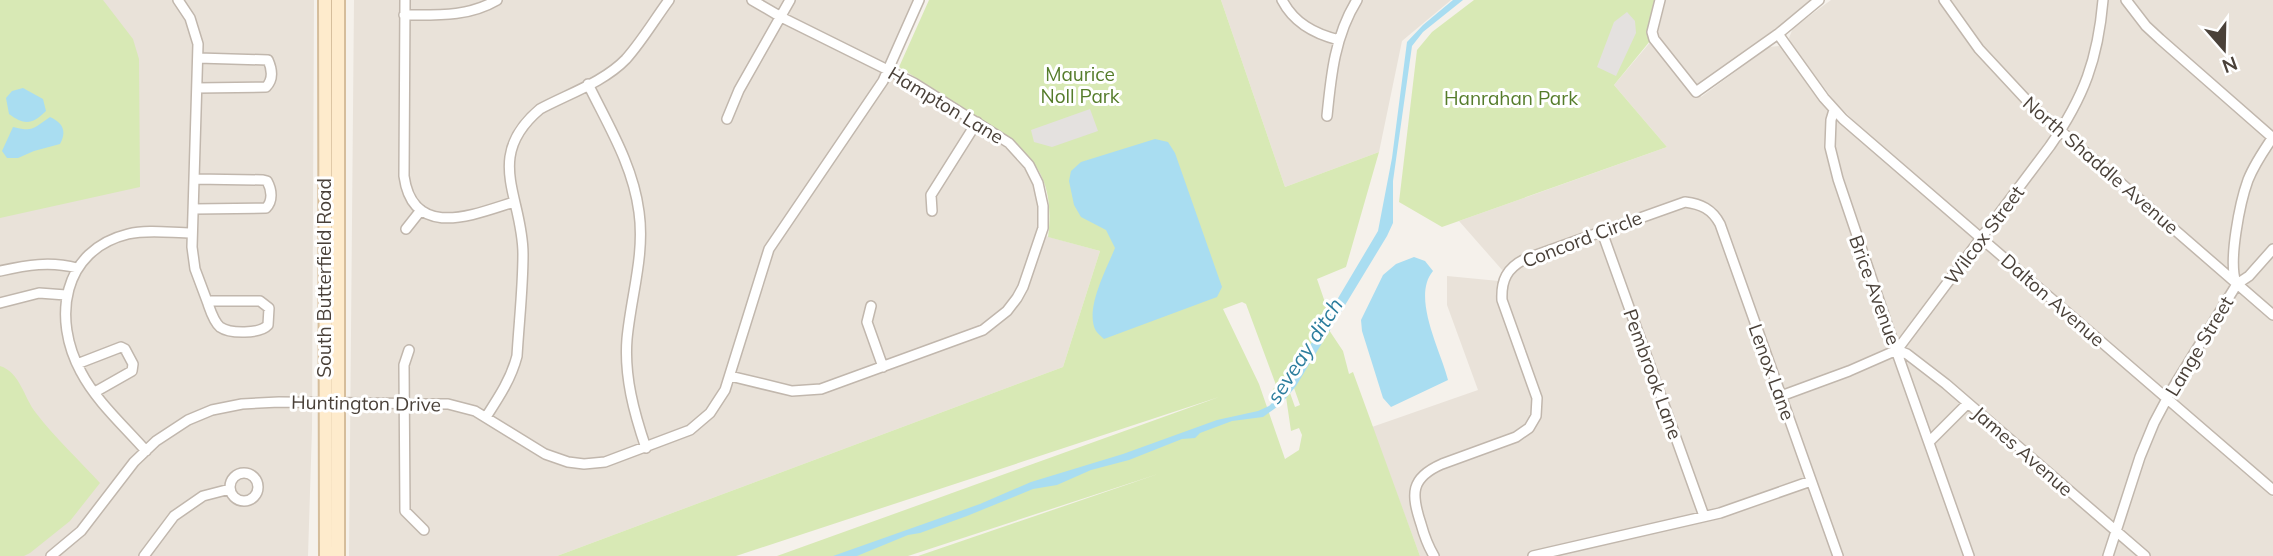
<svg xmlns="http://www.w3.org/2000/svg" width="2273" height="556" font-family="Mulish,sans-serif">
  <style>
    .residential { fill: #e9e2d9 }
    .green { fill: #d8e9b5 }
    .parking { fill: #e4e1df }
    .water { fill: #a9ddf1 }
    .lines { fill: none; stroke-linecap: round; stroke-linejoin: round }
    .minor-casing { stroke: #c1b7ad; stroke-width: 12 }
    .secondary-casing { stroke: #d5bd9b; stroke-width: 16 }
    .minor { stroke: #fff; stroke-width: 9 }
    .secondary { stroke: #feebcc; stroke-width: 12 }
    .labels { text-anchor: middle; stroke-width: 6; stroke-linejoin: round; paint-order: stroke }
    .park-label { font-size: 19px; fill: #557c2b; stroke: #fff }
    .street-label { font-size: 19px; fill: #4a4139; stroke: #fff }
    .water-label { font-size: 21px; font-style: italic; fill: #2c7d9d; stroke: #fff }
  </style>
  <rect width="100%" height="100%" fill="#f5f1eb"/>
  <!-- residential -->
  <path class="residential" d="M0,0H314L312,429L308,556H0Z
    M354,0H914L881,73L899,81L996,139L1021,162L1035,186L1039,203L1038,234L1100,251L1063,367L557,556H349Z
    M1221,0H1451L1402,41L1379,152L1285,187Z
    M1666,0H1814L1702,84L1701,97L1769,47L1779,46L1783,49L1811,90L1850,131L2273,497V556H1420L1372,427L1478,390L1447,305V276L1499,281L1503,271L1459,221L1667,147L1614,85L1658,33Z
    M1831,0H2273V484L1858,125L1835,102L1791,44L1789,38L1793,28Z"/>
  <!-- green -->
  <path class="green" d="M0,0H103L133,39L139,59L140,187L0,218Z
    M929,0H1221L1285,187L1379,152L1346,267L1317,279L1329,314L1281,394L1275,400L1272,391L1276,385L1246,304L1242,302L1223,309L1259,384L1285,459L1299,450L1302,435L1299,428L1291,431L1286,397L1290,393L1295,407L1300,405L1294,388L1329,330L1343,351L1349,374L1353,372L1420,556H918L1158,474L908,556H777L1219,397L736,556H557L1063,367L1100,251L1048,237C1057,168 1024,147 972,114C948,98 923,82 899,67Z
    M1474,0H1655L1649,29L1650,41L1614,85L1667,147L1442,227L1399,202L1417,50L1432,32Z
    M0,366C20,372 24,398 36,413C55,438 79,460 100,483L70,521L30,553L24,556H0Z"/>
  <!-- parking -->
  <path class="parking" d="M1627,12L1635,21L1636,33L1616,76L1597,67L1614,22Z
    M1090,109L1098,131L1052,147L1034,142L1031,130Z"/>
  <!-- water -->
  <path class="water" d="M1453,0H1463L1423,32L1412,46L1393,181V223L1387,236L1296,386L1281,404L1263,417L1232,421L1200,433L1195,438L1182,439L1129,460L1091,470L1057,485L1033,489L967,516L920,533L908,535L857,556H833L980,504L1031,482L1123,454L1217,420L1258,411L1269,406L1281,394L1378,231L1392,158L1407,42L1423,25Z
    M23,88L43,99L46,111C32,125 24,125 9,114L6,98L12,91Z
    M50,117C63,123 67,131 60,144L34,151L18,158H7L2,151L13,127C34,132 32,129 50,117Z
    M1155,139L1168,142L1175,153L1222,287L1217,297L1104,339C1101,336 1098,334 1096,331C1084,310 1107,268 1115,248L1106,230L1081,217L1074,205L1069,181L1071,171L1081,162Z
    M1414,257L1425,261L1433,271C1411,297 1441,351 1448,380L1391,407L1383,398L1362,331L1361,320L1383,275L1396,264Z"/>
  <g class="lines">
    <defs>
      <path id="minor" d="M178,0L190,18L198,44L192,247L195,269L207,301
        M405,0L404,176C413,241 475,214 514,202
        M1282,0C1294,23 1314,34 1339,40
        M1660,0L1652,32L1654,39L1696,92L1778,34L1819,0
        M1944,0L1979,49L2032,106L2273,315
        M2126,0L2146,26L2160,39L2273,138
        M404,15C437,15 468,17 497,0
        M1778,34L1824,98L1843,119L2273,490
        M588,84C608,125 633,165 639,212C645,255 631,296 627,339C624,376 634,413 646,448
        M197,88L266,87C274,79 272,69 268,60L198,58
        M1834,110L1831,120L1830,147L1838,179L1890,333L1969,556
        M1327,116C1331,75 1335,35 1357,0
        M727,119L739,90L790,0
        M194,209L266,208C273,201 272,190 267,181L263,180L195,179
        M932,211L931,195L977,122
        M406,229L421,210
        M1602,232L1704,516
        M0,271C27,265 50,261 77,268
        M2236,283C2228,261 2240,202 2248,180C2254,165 2264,150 2273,137
        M207,301H260L269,308L268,325C260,334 230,334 220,327C213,321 210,309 207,301Z
        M0,303L39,293L66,295
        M871,306L867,322L883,367
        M409,350L404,365L405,511L424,530
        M1897,350L1907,354L1946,384L2145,556
        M77,364L121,347L125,349L133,364L132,371L95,392
        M730,376L792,391L821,389L983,330L1007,311L1017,298L1023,287L1043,228V206L1038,183L1029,165L1009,143L914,83L781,17L752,0
        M1781,396L1849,371L1897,350L2050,146C2084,97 2098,59 2103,0
        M486,417C499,397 511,379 517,356C519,322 523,288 523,254C523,197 483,157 540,109C568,94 604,82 626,59C642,41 655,19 669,0
        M1929,442L1968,403
        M146,451C124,426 96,401 81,372C52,319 62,250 128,234C148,229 172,233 192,233
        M230 487a14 14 0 1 1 28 0a14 14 0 1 1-28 0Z
        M51,556L81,531L134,462L156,441L188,420L212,410L242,404L279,402L448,404L475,411L545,454L568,462L584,464L605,462L690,430L710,413L725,390L769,249L883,81L919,0
        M144,556L174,516L203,496L230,489
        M1434,556C1428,546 1424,535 1421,524C1411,494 1410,478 1442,464L1516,437L1529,428L1536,416L1537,398L1502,300C1501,280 1507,268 1525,259L1685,202C1701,204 1712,209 1720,224L1838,556
        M1533,556L1720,513L1811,481
        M2108,556L2140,457L2154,423L2171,391L2237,284L2249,276L2273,249"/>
      <path id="secondary" d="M325,0L326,556
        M338,556V0"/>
    </defs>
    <!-- minor casing -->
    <use href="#minor" class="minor-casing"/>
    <!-- secondary casing -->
    <use href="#secondary" class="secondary-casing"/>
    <!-- minor -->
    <use href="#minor" class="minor"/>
    <!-- secondary -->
    <use href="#secondary" class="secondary"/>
  </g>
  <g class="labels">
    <!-- park labels -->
    <g class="park-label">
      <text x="1080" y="81">Maurice<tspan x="1080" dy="22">Noll Park</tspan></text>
      <text x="1511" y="105">Hanrahan Park</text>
    </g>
    <!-- street labels -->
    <g class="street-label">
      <text transform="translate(946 105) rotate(31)" y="7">Hampton Lane</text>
      <text transform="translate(2101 165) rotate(41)" y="7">North Shaddle Avenue</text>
      <text transform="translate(1984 235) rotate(-53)" y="7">Wilcox Street</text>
      <text transform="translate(1582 239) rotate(-21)" y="7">Concord Circle</text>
      <text transform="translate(324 278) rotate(-90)" y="7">South Butterfield Road</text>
      <text transform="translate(1875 290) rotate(70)" y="7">Brice Avenue</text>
      <text transform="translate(2053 300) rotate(41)" y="7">Dalton Avenue</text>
      <text transform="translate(2199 346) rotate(-59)" y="7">Lange Street</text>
      <text transform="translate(1772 372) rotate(70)" y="7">Lenox Lane</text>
      <text transform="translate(1653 374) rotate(70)" y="7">Pembrook Lane</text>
      <text transform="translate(366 403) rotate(1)" y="7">Huntington Drive</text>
      <text transform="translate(2023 451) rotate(41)" y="7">James Avenue</text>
    </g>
    <!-- water labels -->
    <g class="water-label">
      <text transform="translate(1305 351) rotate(-57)" y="7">seveay ditch</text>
    </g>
  </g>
  <!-- north arrow -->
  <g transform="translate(2224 49) rotate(160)" stroke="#ffffff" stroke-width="5" paint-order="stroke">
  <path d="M0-5L12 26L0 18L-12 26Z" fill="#4a4139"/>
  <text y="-10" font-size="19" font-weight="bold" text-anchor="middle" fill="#4a4139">N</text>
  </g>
</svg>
